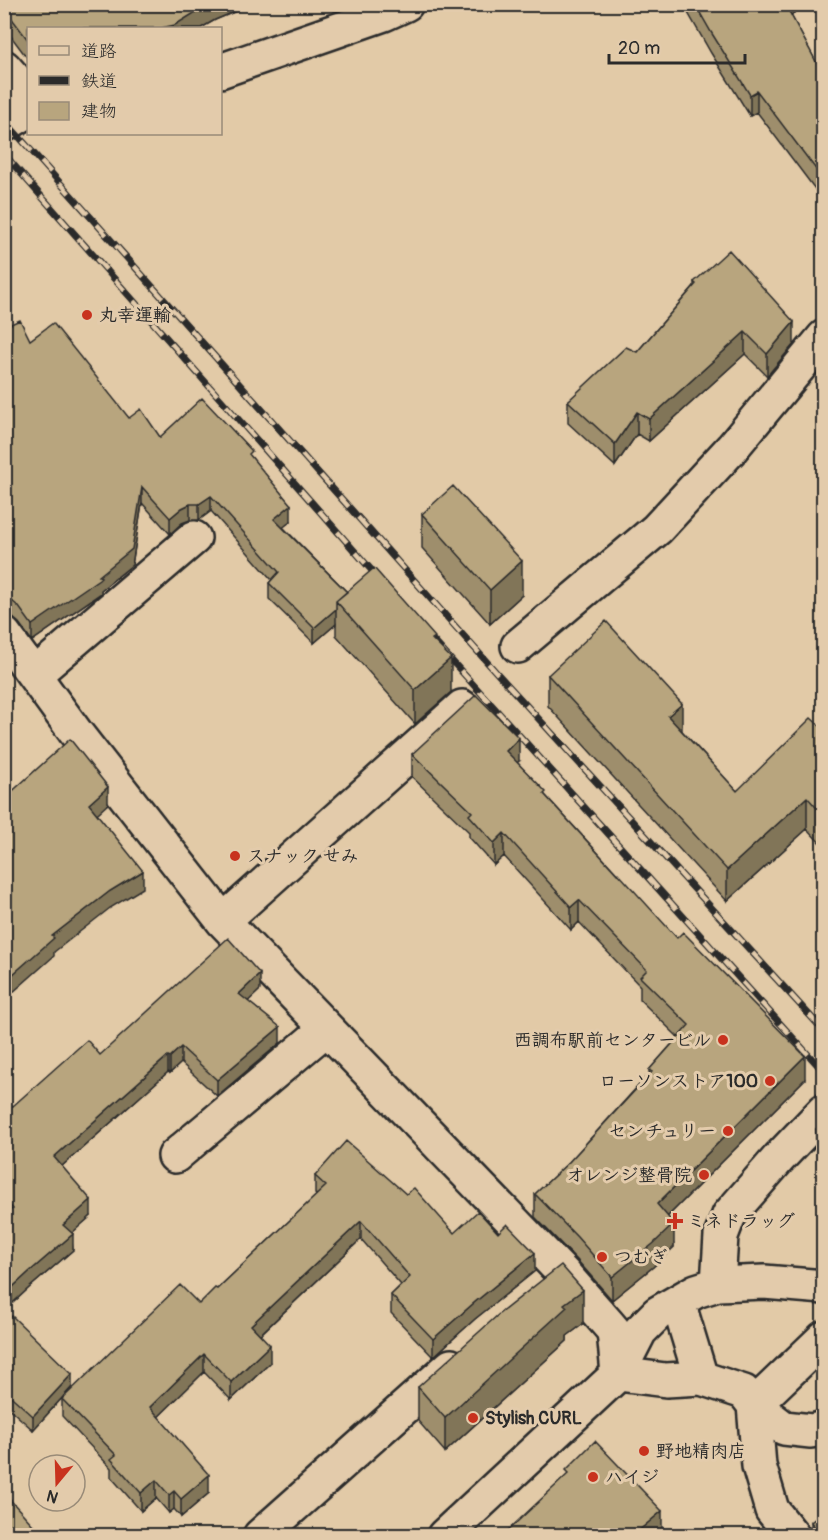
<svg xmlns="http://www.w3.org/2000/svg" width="828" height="1540" font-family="Pangolin,'Klee One',sans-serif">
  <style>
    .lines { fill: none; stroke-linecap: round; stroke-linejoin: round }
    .minor-casing { stroke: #2b2b2b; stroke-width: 38 }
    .minor { stroke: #e3cbab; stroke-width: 33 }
    .rail-casing { stroke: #2b2b2b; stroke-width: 7 }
    .rail { stroke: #e3cbab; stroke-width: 4.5; stroke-dasharray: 14; stroke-linecap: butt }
    .wall { fill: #9e8e6c; stroke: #2b2b2b; stroke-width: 1.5 }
    .shaded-wall { fill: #817458; stroke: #2b2b2b; stroke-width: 1.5 }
    .building { fill: #b8a57e; stroke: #2b2b2b; stroke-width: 1.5 }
    .poi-dot { fill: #c8321e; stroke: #e3cbab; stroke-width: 2 }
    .labels { text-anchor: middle; stroke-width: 6; stroke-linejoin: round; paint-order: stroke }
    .poi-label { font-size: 18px; font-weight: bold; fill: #2b2b2b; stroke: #e3cbab; text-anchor: start }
  </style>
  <rect width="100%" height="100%" fill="#e2caa7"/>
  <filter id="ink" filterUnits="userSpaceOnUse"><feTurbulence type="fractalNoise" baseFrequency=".0167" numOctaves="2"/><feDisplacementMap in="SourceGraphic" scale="12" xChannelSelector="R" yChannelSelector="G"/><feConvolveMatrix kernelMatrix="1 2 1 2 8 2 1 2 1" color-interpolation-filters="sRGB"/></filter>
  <g filter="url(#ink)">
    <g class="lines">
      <defs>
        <path id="minor" d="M4,67L28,94
          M220,71L384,14L406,4
          M4,125L28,111
          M4,634L76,733L223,921L563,1273L608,1324L614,1331L618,1374
          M518,646L657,529L732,448L824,337
          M34,675L194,538
          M223,921L462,707
          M175,1156L326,1029
          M718,1284L721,1236L729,1215L779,1158L824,1111
          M678,1302L701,1378
          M618,1374L666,1380L701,1378L744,1392L754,1405L784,1428L811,1431L824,1428
          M260,1536L451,1366
          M444,1536L618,1374L640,1331L658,1313L696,1291L718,1284L764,1282L824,1287
          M793,1536L772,1510L759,1466L754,1405L824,1338"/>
      </defs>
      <!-- minor casing -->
      <use href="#minor" class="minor-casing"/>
      <!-- minor -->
      <use href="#minor" class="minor"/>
      <defs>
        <path id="rail" d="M4,120L495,671L824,1031
          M4,154L382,582
          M423,629L824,1072"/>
      </defs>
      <!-- rail casing -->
      <use href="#rail" class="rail-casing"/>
      <!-- rail -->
      <use href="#rail" class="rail"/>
    </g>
    <!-- wall -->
    <path class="wall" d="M4,4H253L215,20L201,28H28V59L4,27Z
      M683,4H807L791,15L820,69L824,66V201L757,112L750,116L711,53Z
      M694,282L794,344L767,376L745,354L649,441L637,434L615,466L568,423V401L637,352L694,286Z
      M4,327L30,340L129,418L160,437L252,458L291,521L283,527L347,592L435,642L451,692L415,724L336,635V624L314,643L269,599V583L272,580L211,511L199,520H190L182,523L170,534L142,503L132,565L101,590V593L32,641L19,623L12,617L4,616Z
      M422,514L522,595L490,624L422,548Z
      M548,675L682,731L737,791L820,726L824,723V847L807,829L727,901L548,706Z
      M412,754L519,761L517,762L546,796L805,1079L668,1216L674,1247L653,1267L612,1300L577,1260L535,1217V1194L569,1162L649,1074V1070L678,1037L640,1000V986L579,922L571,930L504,856L494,865L469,837V832L412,777Z
      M260,990L248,1001L280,1043L217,1096L181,1063L170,1073L168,1072L62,1166L91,1216L71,1233L73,1250L29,1288L4,1311V1114L100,1055Z
      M824,1123V1159L816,1151V1129Z
      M315,1176L406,1194L454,1233H498L535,1271L475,1319L433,1357L391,1313V1295L401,1285L361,1239L260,1335L270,1363L231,1400L204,1372L158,1417L209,1493L181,1517L174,1509L169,1513L156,1498L141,1511L111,1477V1468L62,1416V1399L199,1304L217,1289L317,1195L315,1194Z
      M4,1323L72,1387L33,1430L4,1404Z
      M583,1324L567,1336V1341L445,1452L418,1421V1387Z
      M811,1522L824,1536H811Z"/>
    <!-- shaded-wall -->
    <path class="shaded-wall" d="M209,4H253L215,20L201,28H161Z
      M782,4H807L782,21Z
      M757,91V112L750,116V95Z
      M794,322V344L767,376V354Z
      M745,332V354L649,441V419Z
      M637,412V434L615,466V444Z
      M142,487V503L132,565L101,590V593L32,641V625L99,576Z
      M211,496V511L199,520V504Z
      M190,504V520L182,523L170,534V518L182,508Z
      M291,505V521L274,535V519Z
      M522,561V595L490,624V590Z
      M336,609V624L314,643V628Z
      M451,658V692L415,724V690Z
      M682,704V735L668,716Z
      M519,738V761L506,773V751Z
      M108,787V804L89,821V804Z
      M807,797V829L727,901V870Z
      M504,833V856L494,865V843Z
      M143,871V888L110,908L54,952V956L4,1000V982L52,936L110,891Z
      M579,900V922L571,930V907Z
      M260,974V990L239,1010V994Z
      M280,1027V1043L217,1096V1080Z
      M181,1047V1063L170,1073V1057Z
      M168,1056V1072L54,1173V1157Z
      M805,1056V1079L657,1227V1204Z
      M91,1200V1216L63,1241V1225Z
      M361,1221V1239L251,1343V1325Z
      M674,1224V1247L653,1267L612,1300V1277Z
      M73,1234V1250L29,1288L4,1311V1295L29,1272Z
      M535,1253V1271L475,1319L433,1357V1339L475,1302Z
      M583,1290V1324L567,1336V1341L445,1452V1418L564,1304Z
      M270,1345V1363L231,1400V1382Z
      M204,1354V1372L150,1425V1407Z
      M72,1374V1387L33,1430V1416Z
      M209,1475V1493L181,1517V1499Z
      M156,1480V1498L141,1511V1493Z
      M174,1491V1509L169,1513V1495Z
      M662,1511V1532L658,1536H637V1532Z"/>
    <!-- building -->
    <path class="building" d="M4,4H209L175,25L161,28H28V40L4,8Z
      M695,4H785L820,69L824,66V180L757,91L750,95L711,32Z
      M729,250L794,322L767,354L745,332L649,419L637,412L615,444L568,401L626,347L637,352L696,284L694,282Z
      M20,320L30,340L53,323L129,418L141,409L160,437L202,398L252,451L249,454L291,505L274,519L347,592L336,601V609L314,628L269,583L279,572L211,496L199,504H190L182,508L170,518L142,487L132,549L99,576L101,577L99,579L32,625L19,607L12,601L4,600V327Z
      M453,486L522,561L490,590L422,514Z
      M374,568L435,637L432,639L451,658L415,690L336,601Z
      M606,621L682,704L668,716L737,791L811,718L820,726L824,723V816L807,797L727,870L548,675Z
      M476,695L519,738L506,751L546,792L544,794L617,874L618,873L677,938L683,932L805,1056L657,1204L674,1224L653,1244L612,1277L577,1237L535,1194L569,1162L652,1072L649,1070L689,1025L640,977L647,970L579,900L571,907L504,833L494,843L469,815L472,812L412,754Z
      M70,739L108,787L89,804L143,871L110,891L52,936L54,938L4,982V794L7,796Z
      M228,938L260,974L239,994L280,1027L217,1080L181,1047L170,1057L168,1056L54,1157L91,1200L63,1225L73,1234L29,1272L4,1295V1213L13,1209L4,1199V1114L87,1040L100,1055Z
      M824,1123V1137L816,1129Z
      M346,1141L406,1194L414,1188L454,1233L478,1211L498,1233L507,1224L535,1253L475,1302L433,1339L391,1295L410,1277L361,1221L251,1325L270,1345L231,1382L204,1354L150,1407L209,1475L181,1499L174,1491L169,1495L156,1480L141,1493L111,1459L116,1455L62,1399L180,1285L199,1304L215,1288L217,1289L326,1186L315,1176Z
      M561,1265L583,1290L564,1304L567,1307L445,1418L418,1387L499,1314Z
      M12,1316L72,1374L33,1416L4,1390V1323Z
      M595,1441L662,1511L637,1532L640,1536H502L569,1473L566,1470Z
      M4,1493L43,1536H4Z
      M824,1512V1536H822L811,1522Z"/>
  </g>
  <!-- markers -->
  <g class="poi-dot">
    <circle cx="87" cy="315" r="6"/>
    <circle cx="235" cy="856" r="6"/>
    <circle cx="723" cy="1040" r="6"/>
    <circle cx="770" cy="1081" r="6"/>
    <circle cx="728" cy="1131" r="6"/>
    <circle cx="704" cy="1175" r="6"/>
    <path d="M672 1212h6v6h6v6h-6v6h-6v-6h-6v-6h6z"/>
    <circle cx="602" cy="1257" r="6"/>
    <circle cx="473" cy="1418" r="6"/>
    <circle cx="644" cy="1451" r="6"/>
    <circle cx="593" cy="1477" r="6"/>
  </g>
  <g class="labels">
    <!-- poi labels -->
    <g class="poi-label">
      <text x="99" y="321">丸幸運輸</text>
      <text x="247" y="862">スナック せみ</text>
      <text x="711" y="1046" text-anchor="end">西調布駅前センタービル</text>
      <text x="758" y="1087" text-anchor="end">ローソンストア100</text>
      <text x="716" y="1137" text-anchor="end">センチュリー</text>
      <text x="692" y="1181" text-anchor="end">オレンジ整骨院</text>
      <text x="687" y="1227">ミネドラッグ</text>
      <text x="614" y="1263">つむぎ</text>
      <text x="485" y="1424">Stylish CURL</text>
      <text x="656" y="1457">野地精肉店</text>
      <text x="605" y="1483">ハイジ</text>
    </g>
  </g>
  <!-- margin -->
  <rect width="828" height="1540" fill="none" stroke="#e3cbab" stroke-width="24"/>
  <rect x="12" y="12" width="804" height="1516" fill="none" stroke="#2b2b2b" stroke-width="2" filter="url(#ink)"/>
  <!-- legend -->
  <rect x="27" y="27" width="195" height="108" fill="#e3cbab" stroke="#998b78" stroke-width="1.5"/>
  <rect x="39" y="46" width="30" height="9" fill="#e3cbab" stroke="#998b78" stroke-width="1.5"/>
  <text x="81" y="57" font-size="18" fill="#2b2b2b">道路</text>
  <rect x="39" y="76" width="30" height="9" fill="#2b2b2b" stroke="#998b78" stroke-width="1.5"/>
  <text x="81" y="87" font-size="18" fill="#2b2b2b">鉄道</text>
  <rect x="39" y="102" width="30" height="18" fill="#b8a57e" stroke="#998b78" stroke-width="1.5"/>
  <text x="81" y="117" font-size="18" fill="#2b2b2b">建物</text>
  <!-- north arrow -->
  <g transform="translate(57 1483) rotate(199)"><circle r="28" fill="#e3cbab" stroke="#998b78" stroke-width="1.5"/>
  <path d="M0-4.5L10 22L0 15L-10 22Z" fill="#c8321e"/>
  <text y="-9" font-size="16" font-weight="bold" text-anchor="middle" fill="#2b2b2b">N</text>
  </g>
  <!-- scale -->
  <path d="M609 54v9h136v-9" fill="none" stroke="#2b2b2b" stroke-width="3"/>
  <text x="618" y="54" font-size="18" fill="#2b2b2b" stroke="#e3cbab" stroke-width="4.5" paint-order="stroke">20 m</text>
</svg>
